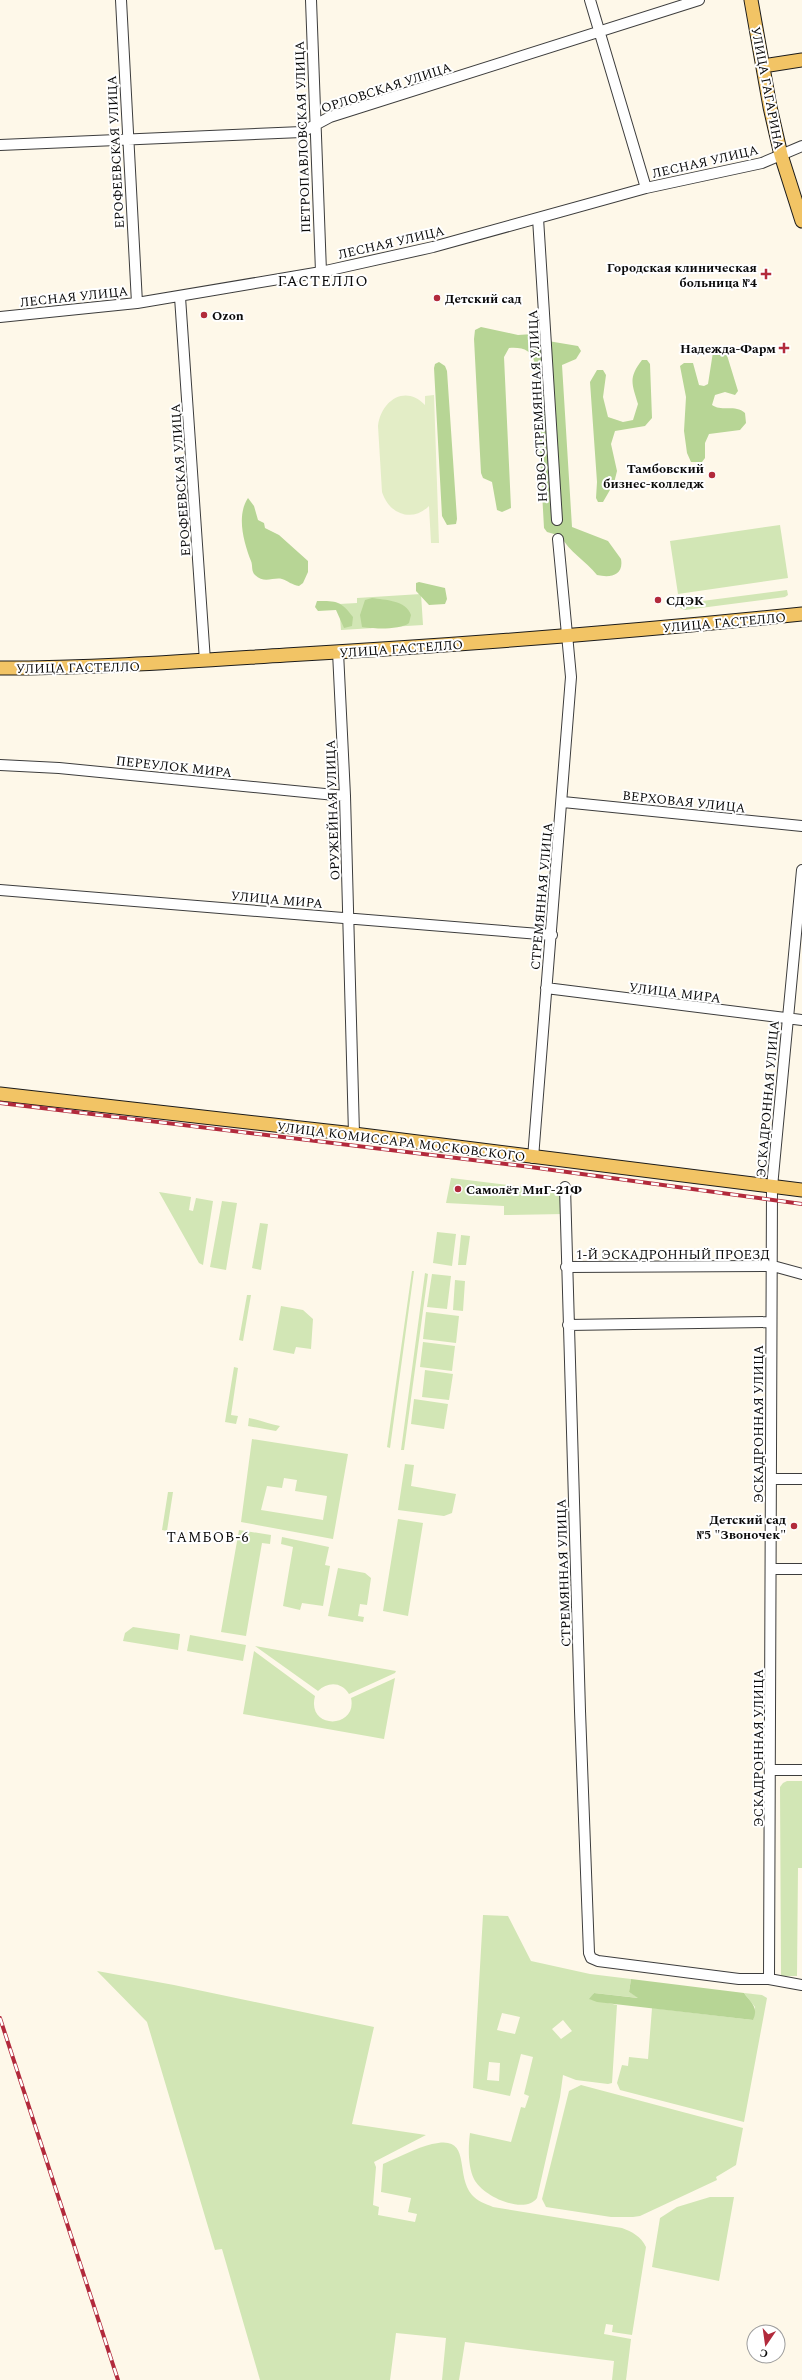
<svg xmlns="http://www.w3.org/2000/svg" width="802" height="2380" font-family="Spectral,serif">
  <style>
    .green { fill: #d2e6b5; fill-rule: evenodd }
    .forest { fill: #b7d595 }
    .pitch { fill: #e3edc6 }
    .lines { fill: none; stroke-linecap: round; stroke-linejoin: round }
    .minor-casing { stroke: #3d3d3d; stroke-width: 12 }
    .major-casing { stroke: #1b1b1b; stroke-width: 15 }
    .minor { stroke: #fff; stroke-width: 10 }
    .major { stroke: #f2c465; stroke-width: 13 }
    .rail-casing { stroke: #b22a3c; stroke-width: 4 }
    .rail { stroke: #fff; stroke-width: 2.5; stroke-dasharray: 8; stroke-linecap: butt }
    .poi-dot { fill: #b22a3c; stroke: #fff; stroke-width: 1.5 }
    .labels { text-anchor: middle; stroke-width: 4; stroke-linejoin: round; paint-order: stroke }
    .street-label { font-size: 13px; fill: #0a0a0a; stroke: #fff }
    .poi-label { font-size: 13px; font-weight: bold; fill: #0a0a0a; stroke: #fff; text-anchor: end }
    .neighbourhood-label { font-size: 14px; letter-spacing: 1px; fill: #0a0a0a; stroke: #fff }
    .quarter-label { font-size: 15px; letter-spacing: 1px; fill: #0a0a0a; stroke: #fff }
  </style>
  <rect width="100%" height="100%" fill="#fef8e9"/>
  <!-- green -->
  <path class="green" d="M780,525L788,578L678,594L670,541Z
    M787,590L788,595L785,597L685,610L680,608L679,604Z
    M421,594L423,625L341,630L339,604L357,603V598Z
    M451,1178L564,1192V1214L504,1215V1206L446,1203Z
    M159,1192L191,1197L189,1210L193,1211L196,1198L213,1201L203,1265L199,1263Z
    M222,1201L237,1203L226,1270L210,1267Z
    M260,1223L268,1224L261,1270L252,1268Z
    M437,1232L456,1234L452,1266L433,1263Z
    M461,1235L470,1236L466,1265H458Z
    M412,1271H414L390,1448L387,1447Z
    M425,1273L428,1274L404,1450H401Z
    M432,1274L451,1276L447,1309L427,1307Z
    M455,1280L465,1281L463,1311L453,1310Z
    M247,1295H251L243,1341L239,1340Z
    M281,1306L303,1310L313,1319L311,1349L296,1347L294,1354L273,1350Z
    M426,1312L459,1316L456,1343L423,1339Z
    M423,1342L455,1346L452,1371L420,1367Z
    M234,1367L238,1368L231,1415L238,1416L236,1424L225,1422Z
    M425,1370L453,1374L449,1400L422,1397Z
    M414,1399L448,1404L444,1429L411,1424Z
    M249,1418C260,1420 269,1424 280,1426L276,1431L248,1426Z
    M252,1439L348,1454L333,1539L241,1522ZM284,1478L297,1480L295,1491L327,1496L323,1520L261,1510L267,1486L282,1488Z
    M405,1464L414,1465L411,1486L456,1494L452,1513L444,1516L398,1510Z
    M168,1492H173L167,1531L162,1530Z
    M398,1519L423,1523L408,1616L383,1611Z
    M239,1530L271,1535L270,1544L262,1543L246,1636L221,1632Z
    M282,1537L329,1547L325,1565L330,1566L323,1606L302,1603L300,1610L283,1606L293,1547L281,1544Z
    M338,1568L365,1573L371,1578L367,1605L360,1604L358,1616L364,1617L363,1622L328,1616Z
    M133,1627L180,1634L178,1650L123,1641L125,1633Z
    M190,1635L246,1645L243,1661L187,1651Z
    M255,1646L396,1671L395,1673L349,1694C342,1682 328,1681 318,1691Z
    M254,1651L315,1696C306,1730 358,1729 351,1698L395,1678L384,1739L243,1714Z
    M787,1781H802V1868H798L797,1976H781L780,1787L783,1783Z
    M483,1915L508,1916L531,1961L590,1974L631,1979L629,1992L639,1998L594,1993L590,1999L617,2005L612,2083L608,2084L576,2080L563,2075L560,2097L537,2198C525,2215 483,2197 474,2179C468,2167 468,2148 470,2133L511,2142L521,2107L525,2108L529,2096L524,2094L533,2057L521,2054L510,2096L473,2088ZM502,2013L520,2017L515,2034L497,2030ZM563,2020L572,2031L561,2039L552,2029ZM489,2062L500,2063L499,2081L487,2080Z
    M97,1971L174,1985L374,2027L352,2124L426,2135L374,2162L376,2167L373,2205L379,2207L378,2215L415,2222L417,2214L408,2212L411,2198L381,2192L383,2164C399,2157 416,2148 432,2144C473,2134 454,2173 472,2195C477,2201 486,2204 493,2207L622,2228C632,2232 641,2236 646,2247L632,2335L612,2332L613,2325L606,2324L604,2334L631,2339L626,2380H612L614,2361L465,2342L459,2380H442L446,2338L396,2333L390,2380H260L222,2249L215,2250L147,2022Z
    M744,1993L762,1995L767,1998L744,2122L620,2090L617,2083L622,2065L628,2066L629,2057L648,2059L652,2008L753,2020L755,2007Z
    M581,2085L743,2128L736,2165L716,2177L717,2180L640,2216L633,2217H611L546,2207L542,2199L569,2091Z
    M710,2197H734L719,2281L652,2267L660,2218L677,2207Z"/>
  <!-- forest -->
  <path class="forest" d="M481,327L518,335L533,334L548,341L578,346L581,351L576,359L562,365L572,527L608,541L621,559C624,576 610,578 597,575C586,561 569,552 561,536L547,532L544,528L535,364C532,350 523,347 509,348L504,357L511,508L502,512L497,510L492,482L483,478L481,473L474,339L475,330Z
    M722,349L726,352L738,391L735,395L725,392L715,395L712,405C722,412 735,404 745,413L746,423L740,430L709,434L705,443V458L702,462H691L687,453L684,431L686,397L680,366L684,363H693L699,385L704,386L708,384L713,352Z
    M642,360H647L650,364L652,418L645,426L615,431L611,444L617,471L614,483L603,502H598L596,498L597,482L590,382L597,370H603L606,375L603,397L608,417L623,422L633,420L638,404C632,384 628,378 642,360Z
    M439,362L445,366L447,371L457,519L456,524L447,525L442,516L434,368L435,364Z
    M248,498L254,506L258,520L264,523L265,528L279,535L308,561V572L303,583L299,586C292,585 288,581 282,579C273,577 264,584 255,575C251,571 253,566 251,561C244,543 236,516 248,498Z
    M419,582L445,588L447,599L445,604L429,605L416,591V583Z
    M372,598C385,600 406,600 411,615L409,623C401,630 372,629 362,627L360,615L365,600Z
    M317,601C337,601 341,601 353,617L352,626L344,628L336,610L318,611L315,607Z
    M631,1979L744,1993C751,2003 759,2007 753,2020L597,2002L589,1999L594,1993L638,1998L629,1992Z"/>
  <!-- pitch -->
  <path class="pitch" d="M434,395L439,543H431L429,506C412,523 389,514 382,492L378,426C381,401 405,384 425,405V396Z"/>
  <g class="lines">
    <defs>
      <path id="minor" d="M121,0L137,303
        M311,0L321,272
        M590,0L646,188
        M0,145L302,132L330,117L699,0
        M538,218L557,520
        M180,297L205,661
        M0,317L137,303L321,272L433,247L646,188L762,163L802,146
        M338,652L345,796L354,1134
        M0,765L59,768L345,796
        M563,802L802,826
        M0,890L552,935
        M546,988L802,1020
        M533,1158L571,677L558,539
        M565,1187L580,1711L589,1953L591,1958L598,1961L739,1979H769L802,1985
        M566,1267L773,1266L802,1274
        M568,1325L771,1322
        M771,1479H802
        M771,1569H802
        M771,1770H802
        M769,1979L772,1187L802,870"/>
      <path id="major" d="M751,0L770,107L781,155L802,221
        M763,66L802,60
        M0,668C96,668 191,661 286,655C459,645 630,632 802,614
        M0,1094L354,1134L802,1190"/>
    </defs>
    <!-- minor casing -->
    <use href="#minor" class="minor-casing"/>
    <!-- major casing -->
    <use href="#major" class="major-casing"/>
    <!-- minor -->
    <use href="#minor" class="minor"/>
    <!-- major -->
    <use href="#major" class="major"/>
    <defs>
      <path id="rail" d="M0,1103L523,1166L802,1204
        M0,2018L118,2380"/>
    </defs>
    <!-- rail casing -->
    <use href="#rail" class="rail-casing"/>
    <!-- rail -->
    <use href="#rail" class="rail"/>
  </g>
  <!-- markers -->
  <g class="poi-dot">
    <path d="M764 268h4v4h4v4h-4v4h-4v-4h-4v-4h4z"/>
    <circle cx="437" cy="298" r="4"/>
    <circle cx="204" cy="315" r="4"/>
    <path d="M782 342h4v4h4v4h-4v4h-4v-4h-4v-4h4z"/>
    <circle cx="712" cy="475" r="4"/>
    <circle cx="658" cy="600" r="4"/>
    <circle cx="458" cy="1189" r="4"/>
    <circle cx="794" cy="1526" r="4"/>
  </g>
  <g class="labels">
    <!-- street labels -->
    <g class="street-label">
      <text transform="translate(386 87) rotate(-18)" y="5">ОРЛОВСКАЯ УЛИЦА</text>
      <text transform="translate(768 88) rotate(79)" y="5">УЛИЦА ГАГАРИНА</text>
      <text transform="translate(302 137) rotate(-92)" y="5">ПЕТРОПАВЛОВСКАЯ УЛИЦА</text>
      <text transform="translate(115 152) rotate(-93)" y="5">ЕРОФЕЕВСКАЯ УЛИЦА</text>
      <text transform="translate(705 161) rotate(-13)" y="5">ЛЕСНАЯ УЛИЦА</text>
      <text transform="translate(391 242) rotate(-13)" y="5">ЛЕСНАЯ УЛИЦА</text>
      <text transform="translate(74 296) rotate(-6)" y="5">ЛЕСНАЯ УЛИЦА</text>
      <text transform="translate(537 406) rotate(-93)" y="5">НОВО-СТРЕМЯННАЯ УЛИЦА</text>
      <text transform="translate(180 480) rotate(-94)" y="5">ЕРОФЕЕВСКАЯ УЛИЦА</text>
      <text transform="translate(724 622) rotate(-5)" y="5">УЛИЦА ГАСТЕЛЛО</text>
      <text transform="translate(401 648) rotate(-4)" y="5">УЛИЦА ГАСТЕЛЛО</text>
      <text transform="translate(78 667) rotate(-1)" y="5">УЛИЦА ГАСТЕЛЛО</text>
      <text transform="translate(174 766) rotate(6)" y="5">ПЕРЕУЛОК МИРА</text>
      <text transform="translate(684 801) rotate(6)" y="5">ВЕРХОВАЯ УЛИЦА</text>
      <text transform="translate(332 810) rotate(-92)" y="5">ОРУЖЕЙНАЯ УЛИЦА</text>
      <text transform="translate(541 896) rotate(-85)" y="5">СТРЕМЯННАЯ УЛИЦА</text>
      <text transform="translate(277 899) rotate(5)" y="5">УЛИЦА МИРА</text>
      <text transform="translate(675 992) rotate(7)" y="5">УЛИЦА МИРА</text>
      <text transform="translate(767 1099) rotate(-85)" y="5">ЭСКАДРОННАЯ УЛИЦА</text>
      <text transform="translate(401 1141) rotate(7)" y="5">УЛИЦА КОМИССАРА МОСКОВСКОГО</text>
      <text x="673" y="1259">1-Й ЭСКАДРОННЫЙ ПРОЕЗД</text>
      <text transform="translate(758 1424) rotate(-90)" y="5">ЭСКАДРОННАЯ УЛИЦА</text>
      <text transform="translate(563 1573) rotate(-92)" y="5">СТРЕМЯННАЯ УЛИЦА</text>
      <text transform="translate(758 1748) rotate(-90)" y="5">ЭСКАДРОННАЯ УЛИЦА</text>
    </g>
    <!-- poi labels -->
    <g class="poi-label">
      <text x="757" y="272">Городская клиническая<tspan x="757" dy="15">больница №4</tspan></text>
      <text x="445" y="303" text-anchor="start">Детский сад</text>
      <text x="212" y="320" text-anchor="start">Ozon</text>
      <text x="776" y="353">Надежда-Фарм</text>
      <text x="704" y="473">Тамбовский<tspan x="704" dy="15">бизнес-колледж</tspan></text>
      <text x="666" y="605" text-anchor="start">СДЭК</text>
      <text x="466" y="1194" text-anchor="start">Самолёт МиГ-21Ф</text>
      <text x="786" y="1524">Детский сад<tspan x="786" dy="15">№5 "Звоночек"</tspan></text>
    </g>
    <!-- neighbourhood labels -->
    <g class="neighbourhood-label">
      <text x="208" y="1542">ТАМБОВ-6</text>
    </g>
    <!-- quarter labels -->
    <g class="quarter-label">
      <text x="323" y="286">ГАСТЕЛЛО</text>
    </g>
  </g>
  <!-- north arrow -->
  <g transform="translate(766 2344) rotate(193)"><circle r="19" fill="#ffffff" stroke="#9d9d9d"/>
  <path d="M0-3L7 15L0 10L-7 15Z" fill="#b22a3c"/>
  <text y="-6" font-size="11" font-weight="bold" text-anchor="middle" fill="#0a0a0a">С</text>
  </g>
</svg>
